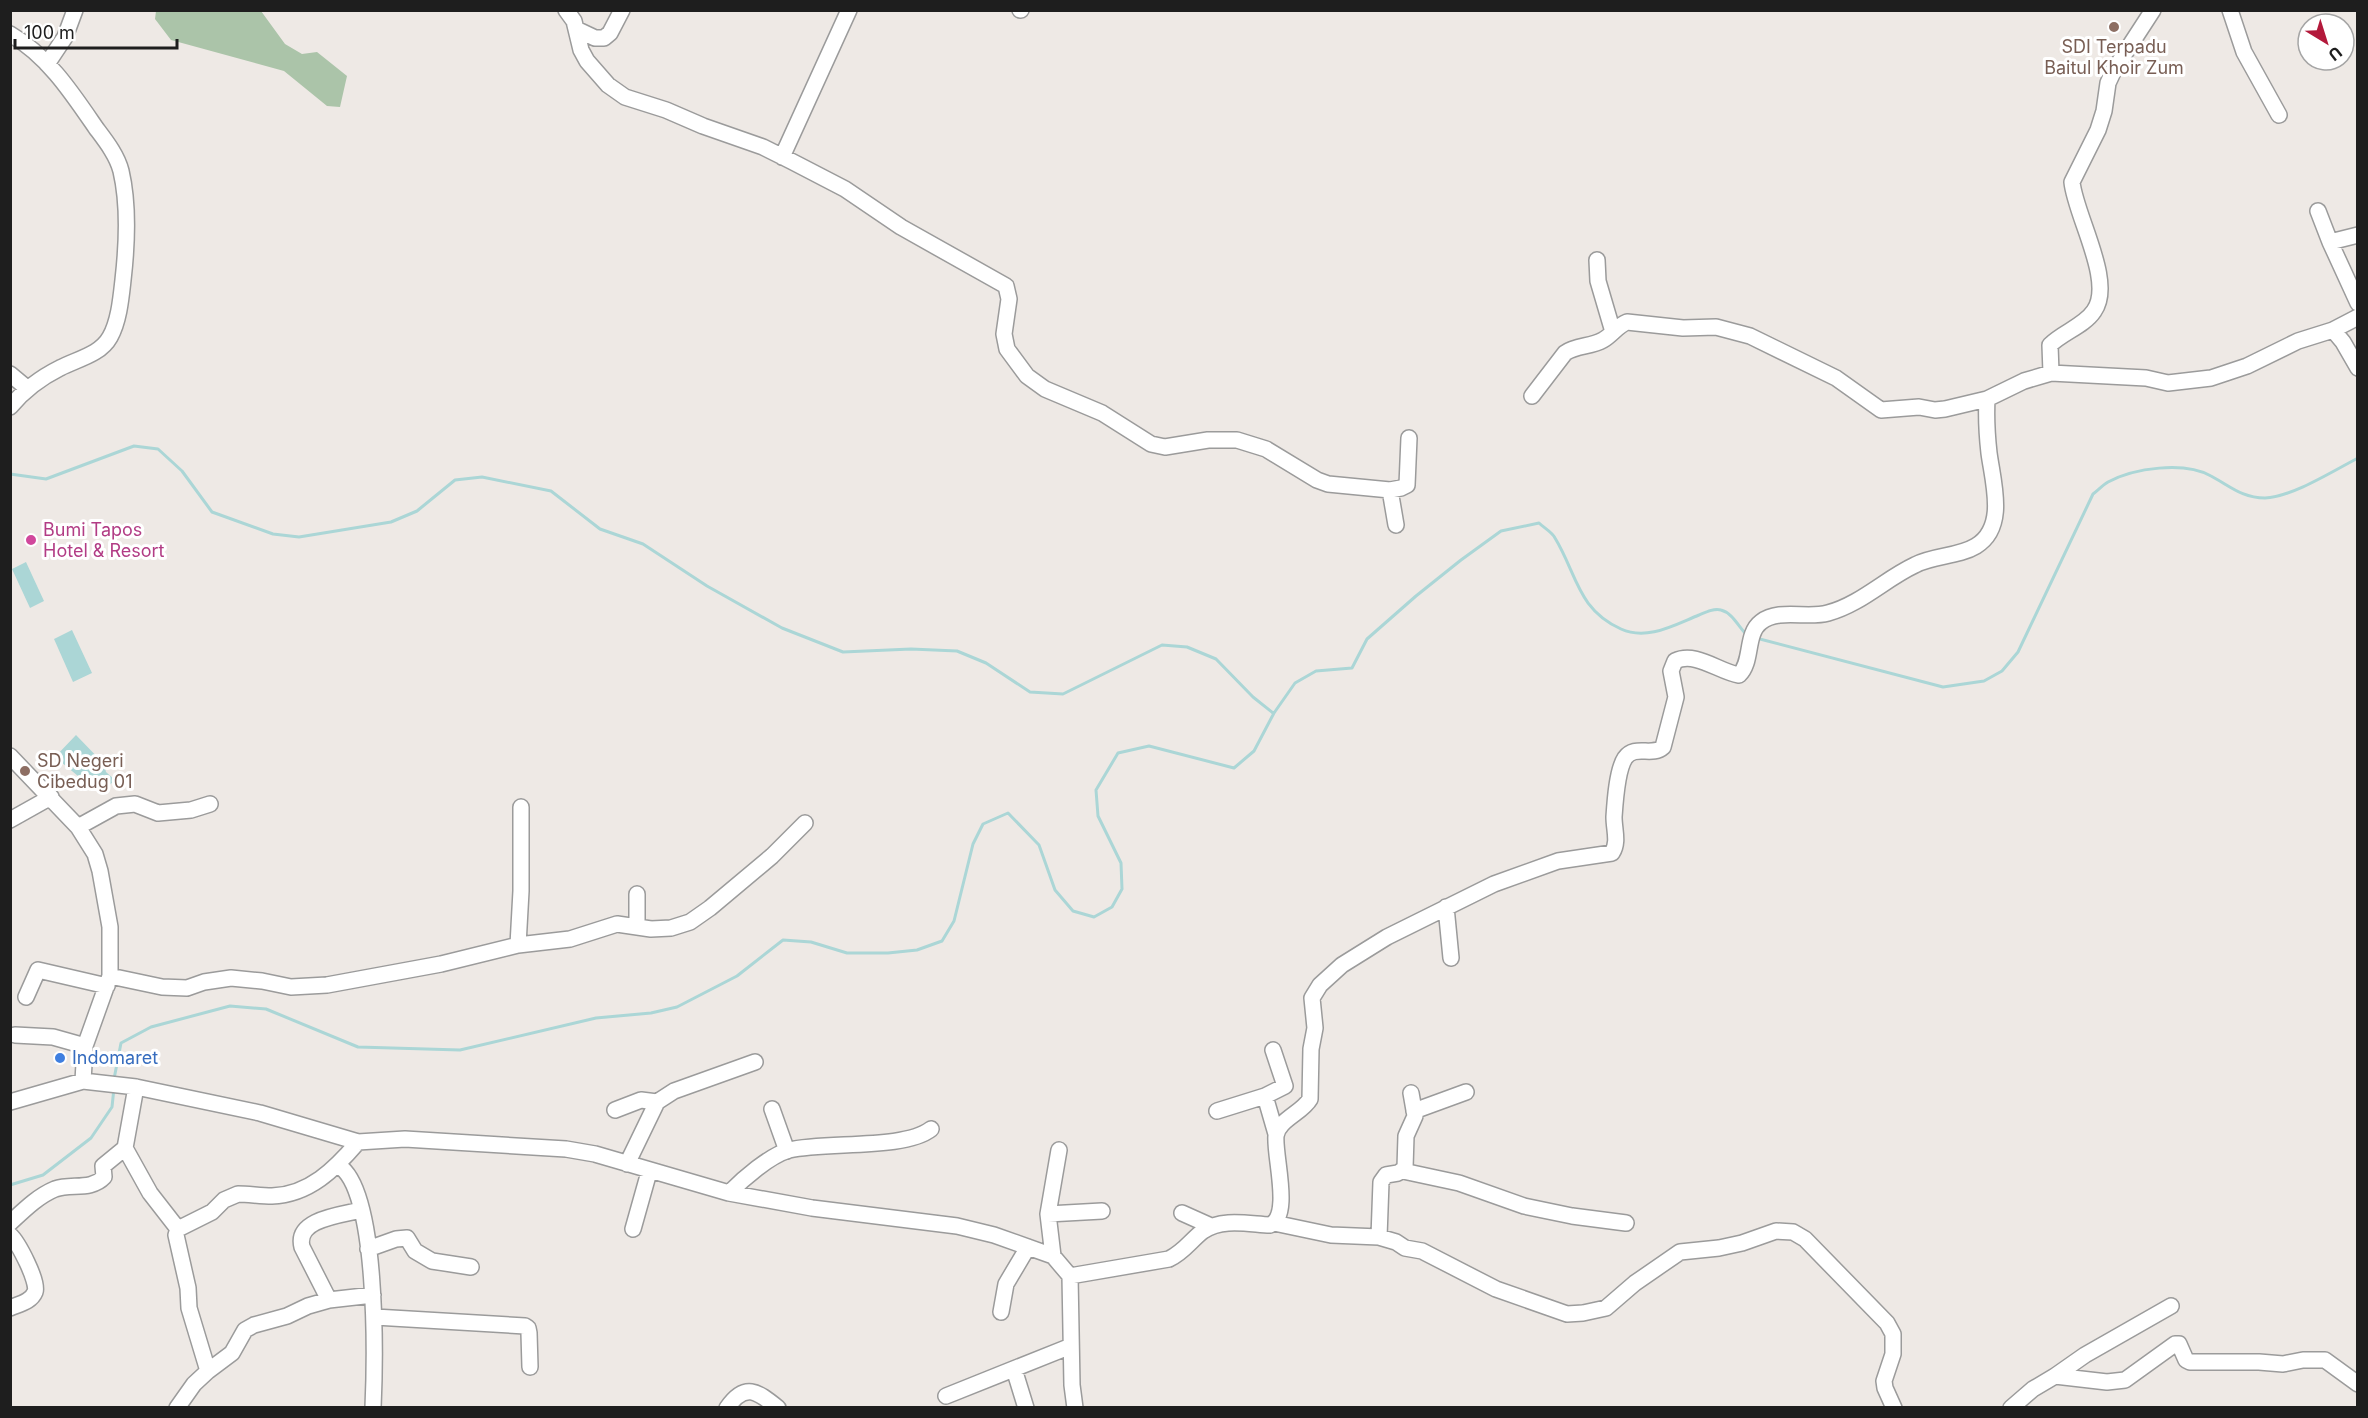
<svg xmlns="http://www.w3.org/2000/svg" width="2368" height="1418" font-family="Inter,sans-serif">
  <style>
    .cemetery { fill: #abc4a9 }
    .water { fill: #abd6d6 }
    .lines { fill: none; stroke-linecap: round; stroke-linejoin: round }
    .stream { stroke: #abd6d6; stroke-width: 3 }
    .minor-casing { stroke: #9b9b9b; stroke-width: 18 }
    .minor { stroke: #fff; stroke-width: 15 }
    .education-dot { fill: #8d6e63; stroke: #fff; stroke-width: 2 }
    .hotel-dot { fill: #d1479c; stroke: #fff; stroke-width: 2 }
    .shop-dot { fill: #3f7fe0; stroke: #fff; stroke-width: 2 }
    .labels { text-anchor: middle; stroke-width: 6; stroke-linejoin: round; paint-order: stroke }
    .education-label { font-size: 18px; fill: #785e54; stroke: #fff }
    .hotel-label { font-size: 18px; fill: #b23c85; stroke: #fff; text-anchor: start }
    .shop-label { font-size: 18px; fill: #366cbe; stroke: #fff; text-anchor: start }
  </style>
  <rect width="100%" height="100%" fill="#eee9e5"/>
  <!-- cemetery -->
  <path class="cemetery" d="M156,11H261L285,44L302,54L317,52L347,76L340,107L327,106L284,71L171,40L155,19Z"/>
  <!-- water -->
  <path class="water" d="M26,562L44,601L30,608L12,569Z
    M72,630L92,673L73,682L54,639Z
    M76,735L104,764L106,772L115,780L102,792L87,771L78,776L55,757Z"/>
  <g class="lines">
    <!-- stream -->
    <path class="stream" d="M10,474L46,479L134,446L158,449L182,471L212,512L273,534L299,537L391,522L417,511L455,480L482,477L551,491L600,529L643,544L707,586L782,628L843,652L911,649L957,651L986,663L1030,692L1063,694L1162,645L1187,647L1216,659L1253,697L1273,713
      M1756,638L1943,687L1984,681L2002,671L2018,652L2093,494C2098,490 2103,485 2108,482C2134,468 2184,461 2211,476C2230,486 2242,498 2265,498C2292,497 2333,471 2358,458
      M114,1079L121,1043L151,1027L230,1006L266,1009L358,1047L460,1050L596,1018L651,1013L677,1007L737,976L783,940L811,942L847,953H888L917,950L942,941L954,921L973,844L983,824L1008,813L1039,845L1055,890L1073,911L1094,917L1112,907L1122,889L1121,863L1098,816L1096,790L1118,753L1149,746L1234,768L1254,751L1274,713L1295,683L1316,671L1352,668L1367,639L1416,596L1461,560L1501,531L1539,523C1544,528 1552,532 1555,538C1577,574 1577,609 1621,629C1647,641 1674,625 1699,615C1706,612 1714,608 1721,610C1733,613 1739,628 1747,635
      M10,1185L43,1175L91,1138L112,1107L114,1088"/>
    <defs>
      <path id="minor" d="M566,10L574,21L581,50L587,61L608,85L625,97L666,110L703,126L763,147L791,161L845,189L901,227L1006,286L1009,299L1004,334L1007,349L1027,376L1045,389L1102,413L1151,444L1165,447L1208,440H1237L1266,449L1317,480L1328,484L1390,490L1401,488L1407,485L1409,438
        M1020,10H1021
        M2230,10L2244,52L2279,115
        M576,29L595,38H604L610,33L622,10
        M10,34C48,56 72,93 96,128C105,140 117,155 121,171C129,205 127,245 123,280C121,298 119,321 110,337C100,355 77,359 60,368C42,377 24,390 10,407
        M47,64L65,37L75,10
        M782,157L849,10
        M2318,211L2330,242
        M2358,235L2330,242L2358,303
        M1597,260L1598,281L1613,332
        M2333,330L2343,342L2358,368
        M2051,373L2050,345C2063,332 2084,326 2094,311C2115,282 2075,215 2072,182L2098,130L2104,111L2108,83L2114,70L2153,10
        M10,374L28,389
        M1532,396L1565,353C1576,345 1591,347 1603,340C1612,335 1617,326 1627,322L1683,328L1716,327L1750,336L1836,378L1881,410L1919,407L1935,410L1945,409L1987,399L2024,381L2051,373L2146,378L2168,383L2211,378L2247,366L2298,341L2333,330L2358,317
        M1390,490L1396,525
        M10,756L78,827L95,854L100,871L110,927V976L85,1046L83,1081L136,1087L260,1113L358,1142L405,1139L566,1149L595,1154L729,1193L812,1208L957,1226L994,1235L1053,1256L1070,1276L1072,1385L1075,1408
        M10,820L51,797
        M78,827L116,806L135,804L158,813L191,810L210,804
        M1446,907L1451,958
        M637,925V894
        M518,945L521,891V807
        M110,976L162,987L187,988L204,982L231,978L262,981L291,987L327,985L441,964L518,945L570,939L617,924L651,929L671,928L690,922L710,908L772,856L805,823
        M26,997L38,970L107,986
        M15,1035L53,1037L85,1046
        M136,1087L125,1148L150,1193L178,1229
        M1265,1096L1285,1086L1273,1050
        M10,1102L83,1081
        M772,1109L787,1151
        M615,1110L641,1100L657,1102
        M1217,1111L1265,1096L1276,1134
        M1414,1111L1466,1092
        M627,1164L657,1102L674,1091L755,1062
        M337,1165C379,1184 375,1364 373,1408
        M1403,1171L1459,1183L1524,1206L1572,1216L1626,1223
        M729,1193C743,1179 769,1156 789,1150C826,1141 904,1150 931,1129
        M1182,1213L1211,1226
        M1048,1214L1102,1211
        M10,1223C24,1210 38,1196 55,1189C71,1183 91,1191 104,1177L103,1166L125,1148
        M1274,1223L1331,1235L1379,1237L1396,1242L1405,1248L1422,1251L1496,1289L1567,1314L1583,1313L1606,1308L1635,1283L1680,1252L1719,1248L1742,1243L1776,1231L1793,1232L1805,1239L1887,1323L1893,1334V1354L1884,1381L1885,1388L1894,1408
        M633,1229L649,1172
        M10,1235C18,1242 39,1282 35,1292C31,1302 19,1304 10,1308
        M1379,1237L1381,1182L1386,1175L1398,1173L1405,1168L1406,1136L1415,1116L1411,1093
        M368,1249L396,1239L407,1238L415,1251L432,1261L471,1267
        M1053,1256L1048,1214L1059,1150
        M1070,1276L1169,1259C1184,1252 1191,1240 1203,1231C1222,1218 1248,1224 1270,1225C1292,1216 1274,1156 1276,1136C1278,1120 1302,1113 1310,1099L1311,1049L1315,1028L1312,998L1320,985L1342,965L1387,937L1494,884L1558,861L1612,853C1619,842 1614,830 1614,817C1615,802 1617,770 1625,758C1635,744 1652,757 1663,747L1676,697L1671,671L1675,661C1696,651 1719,672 1739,675C1753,662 1745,634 1761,622C1779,608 1807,619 1828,613C1861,604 1885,579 1915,565C1934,555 1958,557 1976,546C2007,527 1993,483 1989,453C1987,435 1986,417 1987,399
        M329,1300L302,1247C295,1219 341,1215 361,1210
        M1001,1312L1006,1284L1028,1247
        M375,1317L525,1326L528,1328L529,1333L530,1367
        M1014,1369L1026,1408
        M208,1371L232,1353L245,1330L254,1325L287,1316L308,1306L329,1300L373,1295
        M2055,1376L2085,1355L2171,1306
        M946,1396L1071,1346
        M177,1408L194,1384L208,1371L189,1308L188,1288L176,1235L178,1229L212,1212L224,1200L238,1194C249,1194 260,1196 272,1196C309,1195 335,1169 358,1142
        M727,1408C745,1382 757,1391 778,1408
        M2011,1408L2033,1389L2055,1376L2107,1382L2125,1380L2175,1344H2179L2186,1360L2190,1362H2259L2283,1364L2303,1360H2325L2358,1384"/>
    </defs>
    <!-- minor casing -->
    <use href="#minor" class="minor-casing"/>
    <!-- minor -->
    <use href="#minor" class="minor"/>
  </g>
  <!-- markers -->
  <g class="education-dot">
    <circle cx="2114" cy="27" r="6"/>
    <circle cx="25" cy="771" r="6"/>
  </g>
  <circle class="hotel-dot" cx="31" cy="540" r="6"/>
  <circle class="shop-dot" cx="60" cy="1058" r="6"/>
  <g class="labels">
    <!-- education labels -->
    <g class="education-label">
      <text x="2114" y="53">SDI Terpadu<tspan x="2114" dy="21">Baitul Khoir Zum</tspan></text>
      <text x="37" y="767" text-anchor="start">SD Negeri<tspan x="37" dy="21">Cibedug 01</tspan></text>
    </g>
    <!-- hotel labels -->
    <g class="hotel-label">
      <text x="43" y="536">Bumi Tapos<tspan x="43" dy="21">Hotel &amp; Resort</tspan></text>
    </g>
    <!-- shop labels -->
    <g class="shop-label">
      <text x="72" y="1064">Indomaret</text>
    </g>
  </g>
  <!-- border -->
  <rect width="2368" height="1418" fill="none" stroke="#1e1e1e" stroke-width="24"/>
  <!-- north arrow -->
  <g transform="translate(2326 42) rotate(142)"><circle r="28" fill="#ffffff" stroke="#a5a5a5" stroke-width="1.5"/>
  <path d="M0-4.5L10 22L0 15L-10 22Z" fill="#b3193b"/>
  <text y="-9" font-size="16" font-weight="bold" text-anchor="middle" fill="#1e1e1e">U</text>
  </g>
  <!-- scale -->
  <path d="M15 39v9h162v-9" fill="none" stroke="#1e1e1e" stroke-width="3"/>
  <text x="24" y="39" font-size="18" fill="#1e1e1e" stroke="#ffffff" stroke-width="4.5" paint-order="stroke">100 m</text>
</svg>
